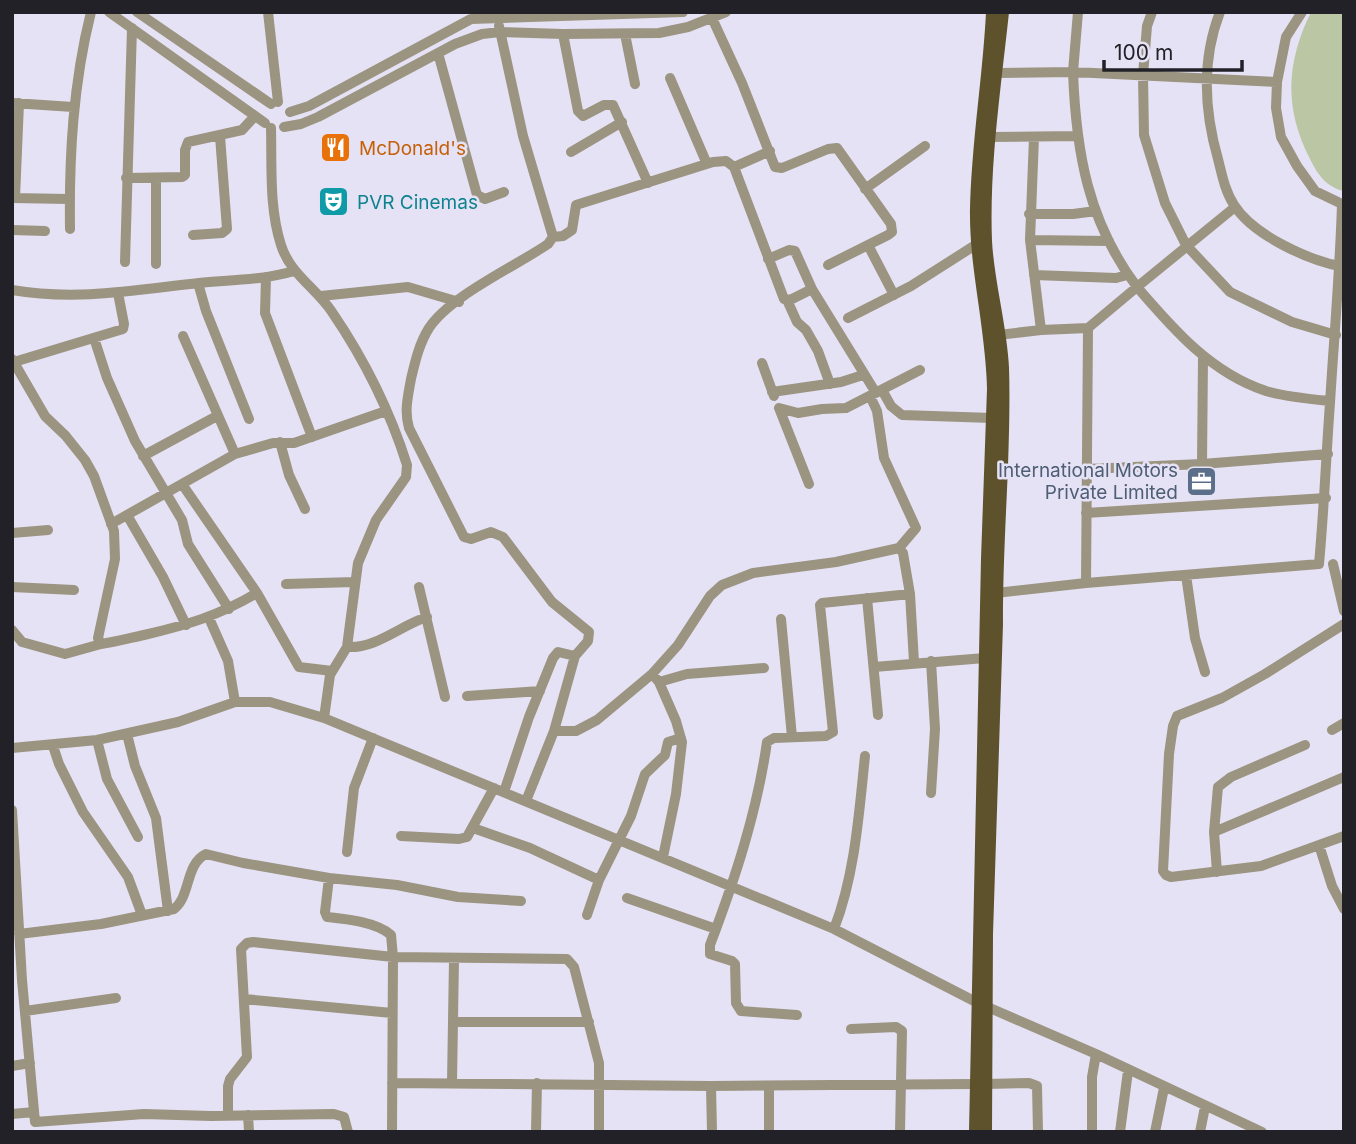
<svg xmlns="http://www.w3.org/2000/svg" width="1356" height="1144" font-family="Inter,sans-serif">
  <style>
    .green { fill: #bbc6a5 }
    .lines { fill: none; stroke-linecap: round; stroke-linejoin: round }
    .minor { stroke: #9b9480; stroke-width: 10 }
    .major { stroke: #5e522c; stroke-width: 12 }
    .labels { text-anchor: middle; stroke-width: 5; stroke-linejoin: round; paint-order: stroke }
    .food-label { font-size: 19px; fill: #c56008; stroke: #e6e2f5; text-anchor: start }
    .culture-label { font-size: 19px; fill: #0d838f; stroke: #e6e2f5; text-anchor: start }
    .service-label { font-size: 19px; fill: #4e5e75; stroke: #e6e2f5; text-anchor: end }
  </style>
  <rect width="100%" height="100%" fill="#e6e2f5"/>
  <!-- green -->
  <path class="green" d="M1311,12H1344V191C1326,187 1318,175 1310,159C1284,108 1286,63 1311,12Z"/>
  <g class="lines">
    <!-- minor -->
    <path class="minor" d="M109,12L265,123
      M137,12L271,104
      M268,12L278,102
      M1078,12L1073,72L1277,82
      M1152,12L1147,26L1143,75L1144,135L1165,203L1186,245L1230,292L1292,322L1336,335
      M1220,12C1201,61 1204,110 1218,159C1222,175 1225,191 1234,205C1253,235 1309,261 1344,267
      M712,18L742,83L775,167L782,168L828,149L837,148L891,224L892,232L888,235L828,265
      M499,26L523,136L553,237
      M563,34L578,111L583,116L604,105H613L648,183
      M625,34L635,84
      M438,53L477,195L485,199L504,192
      M997,73L1073,72C1076,152 1088,222 1137,287L1235,207
      M670,78L707,164
      M13,103L73,107
      M290,112L309,106L471,19L683,12
      M284,127L301,124L318,117L455,44L482,34L500,32L563,34L659,33L688,27L726,12
      M271,128C272,166 269,208 281,245C290,274 316,288 332,312C364,359 390,411 407,465L406,477L376,520L358,563L347,647L330,675L324,718
      M991,137L1077,136
      M1034,137L1030,240L1041,330
      M571,152L622,122
      M734,167L770,151
      M126,178L182,177L185,175V150L188,142L242,130L255,116
      M865,189L925,146
      M12,198L69,199
      M15,198L19,103
      M1029,214H1073L1096,211
      M70,229C69,156 73,84 91,12
      M12,230L45,231
      M193,235L222,233L227,229L220,136
      M553,237L563,236L572,230L576,205L713,162L726,161L734,167L784,299L790,300L812,289
      M1030,240L1109,241
      M868,245L894,295
      M768,259L789,250L795,251L812,289L876,393
      M125,262L132,28
      M156,264V178
      M1034,275L1116,278L1127,275
      M266,277L265,313L312,437
      M198,283L206,311L249,419
      M12,290C77,301 135,290 199,283C230,280 264,280 294,271
      M321,296L408,287L459,302
      M787,300L797,322L806,330L818,351L830,384
      M848,318L911,286L977,244
      M1088,328L1137,287C1173,329 1211,373 1266,391C1286,397 1309,399 1330,401
      M183,336L235,454
      M94,338L107,378L135,441L182,520L188,544L229,609
      M12,359L45,416L65,435L85,460L94,476L114,531L115,559L98,638L101,644C115,642 130,638 144,635C187,625 218,616 257,593
      M14,362L123,329L124,324L118,293
      M762,363L774,396
      M882,390L891,406L902,415L992,418
      M772,392L841,382L863,375
      M870,396L877,411L884,458L916,528L899,548
      M280,442L289,475L305,509
      M143,456L217,416
      M1202,464L1203,357
      M1087,469L1202,464L1328,454
      M182,484L257,593L299,667L332,671
      M809,484L779,408L798,413L822,409L846,408L920,370
      M1086,513L1326,498
      M127,515L163,577L186,625
      M111,524L235,454L273,443H294L386,411
      M12,533L48,530
      M1333,564L1344,611
      M1186,575L1195,638L1205,672
      M1086,583L1319,564C1324,510 1326,457 1330,403C1334,337 1340,271 1342,204L1315,191L1297,166L1281,137L1276,108L1277,82L1286,37L1302,12
      M286,584L354,582
      M12,587L74,590
      M419,587L445,697
      M996,593L1086,583L1088,328L1041,330L998,335
      M867,598L878,715
      M209,618L228,661L235,702
      M781,619L792,737
      M1344,624L1265,674L1222,698L1177,716L1173,726L1169,754L1163,871L1166,875L1171,877L1261,866L1344,836
      M12,630L22,642L65,654L101,644
      M347,647C376,649 401,625 427,617
      M931,661L935,729L931,793
      M874,667L985,658
      M652,674L659,682L676,721L682,742L676,794L663,857
      M659,682L687,674L764,668
      M467,696L540,691
      M1332,730L1344,723
      M554,731H576L597,720L652,674L678,645L710,596L722,585L753,573L836,562L899,548L903,553L910,594L914,662
      M127,734L135,766L156,818L168,911
      M97,740L107,779L138,837
      M53,746L59,764L83,812L128,877L142,915
      M12,748L97,740L178,722L235,702H270L324,718L834,929L976,1002L1096,1054L1262,1132
      M504,792L529,717L553,658L558,652L575,656
      M526,801L554,731L575,656L588,641L589,632L552,602L503,537L491,532L471,539L464,537L409,428C404,411 408,396 411,379C415,362 419,344 429,328C450,296 516,266 548,244L553,237
      M12,810L22,980L35,1122L144,1114L211,1116L334,1114L344,1117L348,1132
      M473,828L530,848L599,880
      M1214,832L1344,777
      M401,836L459,839L467,837L494,788
      M1319,845L1332,886L1344,909
      M347,852L354,788L373,738
      M1217,872L1214,832L1218,787L1231,777L1305,745
      M329,878L325,912L327,917C346,919 376,922 391,935L393,957L392,1132
      M627,898L716,929
      M587,915L599,880L631,816L645,774L665,755L668,742L681,738
      M834,929C855,875 859,813 865,756
      M19,934L101,924L174,909C191,896 185,864 206,854L243,863L329,878L397,885L458,897L521,901
      M244,999L392,1013
      M25,1011L116,998
      M797,1015L741,1011L736,1003L735,964L732,961L710,954V945C735,879 757,812 767,742L774,738L826,736L833,732L820,605L822,603L910,594
      M453,1022H589
      M851,1029L896,1027L902,1031L900,1132
      M12,1066L30,1063
      M392,1083L711,1086L975,1084
      M452,1083L454,959
      M986,1084L1029,1083L1037,1086L1038,1132
      M711,1086L712,1132
      M769,1086V1132
      M12,1114L34,1112
      M248,1115L249,1132
      M228,1116V1086L230,1079L247,1057L241,949L247,943L253,942L393,957L567,959L574,967L599,1063V1132
      M536,1132L537,1083
      M1092,1132V1077L1096,1054
      M1120,1132L1128,1071
      M1155,1132L1164,1088
      M1200,1132L1205,1107"/>
    <!-- major -->
    <path class="major" d="M975,1132L987,559L993,389C992,328 975,269 976,209C977,143 989,78 992,12
      M986,1132L987,934L997,624C996,539 1006,453 1003,368C1001,325 988,283 986,241C983,166 995,87 1003,12"/>
  </g>
  <!-- icons -->
  <defs>
    <symbol id="restaurant-square" viewBox="-11 -11 22 22"><rect x="-9" y="-9" width="18" height="18" rx="4" fill="#e8710a" stroke="#e6e2f5"/><path d="M-5-6h1v4h1v-4h1v4h1v-4h1v5L-1.5 .5V6h-2V.5L-5-1ZM5-6V6H3V1.5H1.5Q1.5-4 5-6Z" fill="#fff"/></symbol>
    <symbol id="theatre-square" viewBox="-11 -11 22 22"><rect x="-9" y="-9" width="18" height="18" rx="4" fill="#0f9aa8" stroke="#e6e2f5"/><path d="M-5-5.5Q0-4 5-5.5V0Q5 5 0 6Q-5 5-5 0ZM-3.3-2.5H-1v1.5H-3.3ZM1-2.5H3.3v1.5H1ZM-2.8 1Q0 5.5 2.8 1Z" fill="#fff"/></symbol>
    <symbol id="office-square" viewBox="-11 -11 22 22"><rect x="-9" y="-9" width="18" height="18" rx="4" fill="#5c6f8a" stroke="#e6e2f5"/><path d="M-6-3h4V-5.5h4V-3h4V5H-6ZM-1-4.5V-3h2v-1.5ZM-6 0V1H6V0Z" fill="#fff"/></symbol>
  </defs>
  <g fill-rule="evenodd">
    <use href="#restaurant-square" x="318" y="130" width="35" height="35"/>
    <use href="#theatre-square" x="316" y="184" width="35" height="35"/>
    <use href="#office-square" x="1184" y="464" width="35" height="35"/>
  </g>
  <g class="labels">
    <!-- food labels -->
    <g class="food-label">
      <text x="359" y="155">McDonald's</text>
    </g>
    <!-- culture labels -->
    <g class="culture-label">
      <text x="357" y="209">PVR Cinemas</text>
    </g>
    <!-- service labels -->
    <g class="service-label">
      <text x="1178" y="477">International Motors<tspan x="1178" dy="22">Private Limited</tspan></text>
    </g>
  </g>
  <!-- border -->
  <rect width="1356" height="1144" fill="none" stroke="#232128" stroke-width="28"/>
  <!-- scale -->
  <path d="M1104 60v10h138v-10" fill="none" stroke="#232128" stroke-width="3.5"/>
  <text x="1114" y="60" font-size="21" fill="#232128" stroke="#e6e2f5" stroke-width="5" paint-order="stroke">100 m</text>
</svg>
